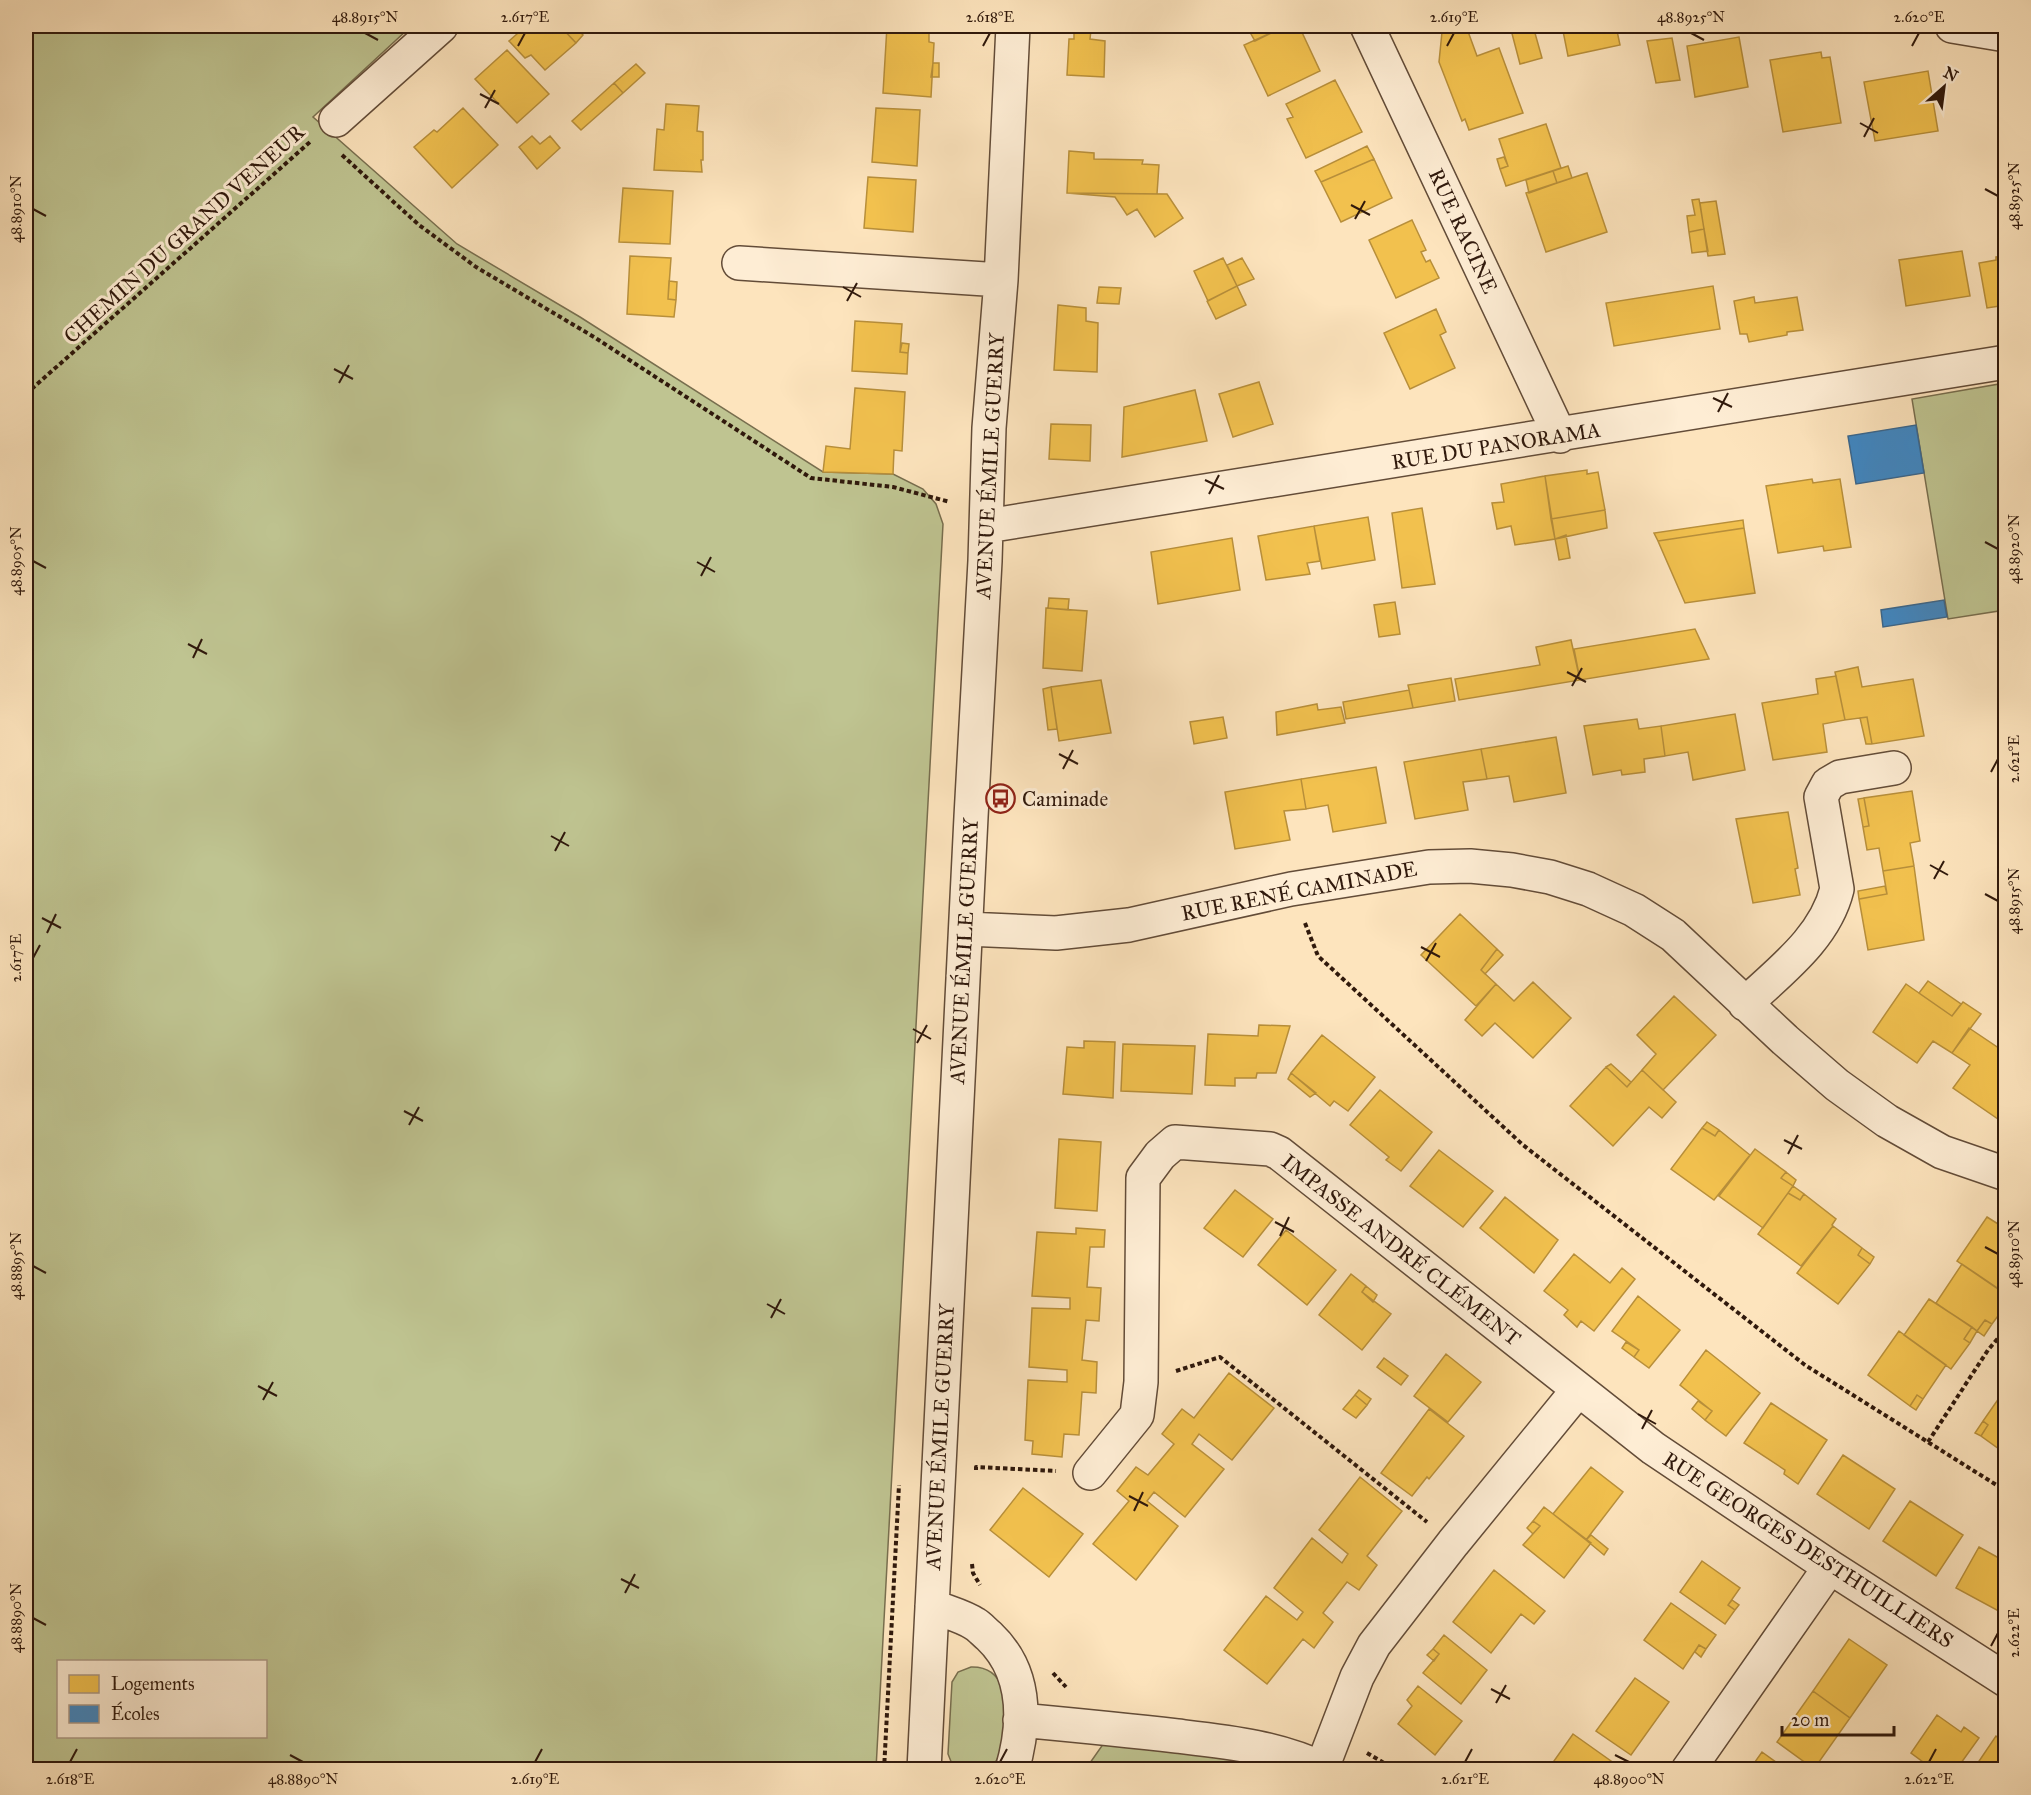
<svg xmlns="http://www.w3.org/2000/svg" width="2031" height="1795" font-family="'IM FELL Great Primer',serif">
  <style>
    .green { fill: #bfc491; stroke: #786e4e; stroke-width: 1.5; fill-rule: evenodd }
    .homes { fill: #f2c14e; stroke: #b88f3a; stroke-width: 1.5 }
    .schools { fill: #3f88c5; stroke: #3a678e; stroke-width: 1.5 }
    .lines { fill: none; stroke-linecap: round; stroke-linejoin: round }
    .minor-casing { stroke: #634c38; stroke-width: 36 }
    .path { stroke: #30190c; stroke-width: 4; stroke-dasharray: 4.5 3; stroke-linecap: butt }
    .minor { stroke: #feedd4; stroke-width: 33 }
    .ticks { fill: none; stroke: #30190c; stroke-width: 2 }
    .labels { text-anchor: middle; stroke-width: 6; stroke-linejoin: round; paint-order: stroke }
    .street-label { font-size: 21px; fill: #30190c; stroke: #feedd4 }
    .poi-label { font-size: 21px; fill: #30190c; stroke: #feedd4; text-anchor: start }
    .neatline { fill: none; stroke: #30190c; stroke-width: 2 }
    .ticks-label { font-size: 15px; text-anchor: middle; fill: #30190c }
  </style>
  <rect width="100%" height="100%" fill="#fde4bd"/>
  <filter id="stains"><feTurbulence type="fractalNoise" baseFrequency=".00333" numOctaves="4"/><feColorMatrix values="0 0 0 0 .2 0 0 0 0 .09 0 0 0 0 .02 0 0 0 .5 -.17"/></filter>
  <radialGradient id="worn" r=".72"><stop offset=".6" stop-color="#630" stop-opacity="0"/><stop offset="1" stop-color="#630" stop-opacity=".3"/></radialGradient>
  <!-- green -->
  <path class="green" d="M26,26H404L408,29L313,117L457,244L580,317L823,472L893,474L923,489L936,504L943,524L876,1769L26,1770ZM58,1662H266V1736H58Z
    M2005,383V610L1948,619L1912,399Z
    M971,1667C1007,1666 1008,1705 1004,1731C1002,1744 1001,1763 987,1769C980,1772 967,1769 959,1769L952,1764L948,1754L952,1682L958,1672Z
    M1106,1740L1240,1760L1272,1769L1085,1770Z"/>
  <!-- homes -->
  <path class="homes" d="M526,26H560L576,43L545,70L531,55L525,58L509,41Z
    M560,26H575L583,35L576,43Z
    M887,26L929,27V42L934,43L931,97L883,93Z
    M1251,26H1286L1255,41L1247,27Z
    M1286,26H1299L1320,71L1268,96L1244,45Z
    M1458,26H1466L1477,56L1499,48L1523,113L1469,130L1465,119L1462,121L1439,62L1442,32Z
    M1510,26H1533L1542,58L1520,64Z
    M1562,26H1616L1620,45L1568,56Z
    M1074,29L1091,30L1090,39L1105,41L1104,77L1067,75L1069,39H1074Z
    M1739,37L1748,87L1695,97L1687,46Z
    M1672,38L1680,80L1656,83L1647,41Z
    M507,50L549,94L517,123L475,79Z
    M1821,52L1822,58L1830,57L1841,123L1783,132L1770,60Z
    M933,63H939V77H931Z
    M636,64L645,73L623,93L614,83Z
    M1928,71L1938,131L1875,141L1864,82Z
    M1335,80L1362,132L1306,158L1287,119L1293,117L1286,104Z
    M614,83L623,93L581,130L572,121Z
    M666,104L699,106L697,131L703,132V160H701L702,172L654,170L657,129L664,130Z
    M463,108L498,145L452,188L414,147L434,130L437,132Z
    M876,108L920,110L917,166L872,162Z
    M1546,124L1561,168L1506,186L1500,169L1508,166L1499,139Z
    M532,136L540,144L550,136L560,148L537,169L519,147Z
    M1367,146L1374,159L1321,182L1315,171Z
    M1069,151L1094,153V159L1143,160L1142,164L1159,165L1157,194L1067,193Z
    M1504,157L1508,166L1500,169L1497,159Z
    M1374,159L1392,198L1341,222L1321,182Z
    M1568,166L1572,178L1557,183L1553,171Z
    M1553,171L1557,183L1529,193L1526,180Z
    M1587,173L1607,232L1546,252L1526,193Z
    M868,177L916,180L913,232L864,228Z
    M623,188L673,191L670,244L619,242Z
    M1067,193L1167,194L1183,218L1155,237L1137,209L1127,215L1115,197Z
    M1699,199L1704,229L1689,232L1687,216L1695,215L1692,200Z
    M1716,201L1725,254L1708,256L1700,203Z
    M1412,220L1426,250L1421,252L1426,262L1430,260L1439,278L1396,298L1369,240Z
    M1704,229L1708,251L1692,253L1689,232Z
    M1962,251L1970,296L1906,306L1899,260Z
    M630,256L671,258L668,299L676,300L674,317L627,314Z
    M2006,256V305L1987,308L1979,263L1996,260V257Z
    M1223,258L1237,286L1208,301L1194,271Z
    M1242,258L1254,279L1237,286L1227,265Z
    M669,281L677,282L676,300L668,299Z
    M1237,286L1246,305L1216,319L1207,301Z
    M1713,286L1720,329L1614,346L1606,303Z
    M1099,287L1121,288L1119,304L1097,303Z
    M1754,297L1755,303L1797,297L1803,330L1787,332V335L1749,342L1747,334H1740L1734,301Z
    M1058,305L1086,308V321L1098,323L1097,372L1054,370Z
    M1436,309L1446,332L1440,335L1455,368L1410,389L1384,333Z
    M855,321L902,324L900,352L908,353L907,374L852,371Z
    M902,343L909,344L908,353L900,352Z
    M1259,382L1273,424L1233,437L1219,394Z
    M855,388L905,392L902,451L894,450L893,474L823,472L826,446L850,449Z
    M1195,390L1207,441L1122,457L1124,407Z
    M1051,424L1091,425L1090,461L1049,459Z
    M1587,470V474L1598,472L1605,510L1551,519L1545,476Z
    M1545,476L1555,539L1515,545L1511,526L1497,529L1492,503L1504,502L1501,484Z
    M1812,479L1813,483L1840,479L1851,547L1824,551L1823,546L1778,553L1766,486Z
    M1422,508L1435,584L1402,588L1392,513Z
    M1605,510L1607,528L1555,539L1551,519Z
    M1368,517L1375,560L1322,569L1314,526Z
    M1743,520L1744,528L1658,541L1654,533Z
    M1314,526L1320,561L1307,563L1310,574L1266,580L1258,536Z
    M1744,528L1755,593L1685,603L1658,541Z
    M1566,535L1570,558L1559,560L1555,539Z
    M1232,538L1240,590L1158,604L1151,552Z
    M1049,598L1069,599L1068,610L1048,608Z
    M1395,602L1400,634L1379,637L1374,605Z
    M1046,608L1087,611L1082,671L1043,668Z
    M1695,629L1709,659L1580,680L1574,649Z
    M1571,640L1580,680L1459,700L1455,679L1540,665L1536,647Z
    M1858,667L1862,687L1913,679L1924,736L1872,744L1867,717L1845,720L1835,672Z
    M1836,676L1845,720L1823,724L1827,752L1773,760L1762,703L1818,694L1816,679Z
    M1451,678L1455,701L1413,708L1408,685Z
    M1101,680L1111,733L1059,741L1051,687Z
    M1051,687L1057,729L1048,730L1043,689Z
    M1409,690L1413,708L1346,719L1343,702Z
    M1317,704L1318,710L1341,707L1345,723L1277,735L1276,712Z
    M1735,714L1745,770L1693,780L1688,752L1665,756L1661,726Z
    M1223,717L1227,738L1194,744L1190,722Z
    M1867,717L1872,744H1866L1860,718Z
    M1637,719L1639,729L1661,726L1665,756L1644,759L1645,772L1622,775L1621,770L1593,775L1584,726Z
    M1556,737L1566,793L1514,802L1509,776L1487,779L1481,749Z
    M1481,749L1487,779L1463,782L1468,810L1415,819L1404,762Z
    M1376,767L1386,823L1333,832L1328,805L1306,809L1301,779Z
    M1301,779L1306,809L1284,811L1290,840L1235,849L1225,792Z
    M1912,791L1920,841L1910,843L1914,866L1883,871L1879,848L1867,850L1863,827L1869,826L1864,798Z
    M1864,798L1869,826L1863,827L1858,799Z
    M1788,812L1798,868L1795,869L1800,895L1753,903L1736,819Z
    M1914,866L1924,940L1868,950L1859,899L1887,894L1883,871Z
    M1885,886L1887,894L1859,899L1858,891Z
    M1460,914L1497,949L1481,970L1496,984L1476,1006L1421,955Z
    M1497,949L1503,955L1485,974L1481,970Z
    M1928,981L1961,1004L1952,1016L1919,993Z
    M1533,982L1571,1018L1533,1058L1495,1023L1482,1036L1465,1020L1496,984L1514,1001Z
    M1906,984L1952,1016L1963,1002L1981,1014L1952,1053L1933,1041L1917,1063L1873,1032Z
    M1674,996L1716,1035L1663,1090L1642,1070L1656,1054L1637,1035Z
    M1259,1025L1290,1026L1276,1073H1257L1256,1078H1235V1086L1205,1085L1208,1034L1258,1036Z
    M1969,1028L2006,1053V1109L1998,1119L1953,1088L1970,1065L1952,1053Z
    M1322,1035L1375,1077L1348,1111L1334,1101L1330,1106L1291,1073Z
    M1084,1041L1115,1042L1113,1098L1063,1094L1067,1047L1084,1048Z
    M1123,1044L1195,1046L1192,1094L1121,1091Z
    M1611,1064L1631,1082L1627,1087L1606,1067Z
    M1606,1067L1627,1087L1642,1070L1676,1102L1662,1118L1649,1107L1613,1146L1570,1106Z
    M1291,1073L1316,1093L1310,1097L1288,1079Z
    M1380,1090L1432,1132L1401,1171L1386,1160L1389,1157L1350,1125Z
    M1707,1122L1719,1130L1715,1136L1702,1128Z
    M1702,1128L1715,1136L1719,1130L1750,1155L1714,1200L1671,1169Z
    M1059,1139L1101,1142L1097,1211L1055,1208Z
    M1755,1149L1786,1172L1781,1178L1793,1186L1763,1228L1719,1196Z
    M1439,1150L1493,1191L1463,1227L1410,1186Z
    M1786,1172L1796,1180L1793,1186L1781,1178Z
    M1793,1186L1804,1194L1800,1200L1788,1193Z
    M1235,1190L1273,1219L1243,1257L1204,1228Z
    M1788,1193L1800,1200L1804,1194L1836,1219L1832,1225L1833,1226L1801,1266L1758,1234Z
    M1505,1197L1558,1240L1534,1273L1480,1228Z
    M1987,1217L2006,1229L2004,1293L1957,1261Z
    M1833,1226L1862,1248L1858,1255L1870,1264L1838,1304L1797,1273Z
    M1076,1228L1105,1230L1104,1247H1090L1087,1287L1101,1288L1099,1321L1086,1320L1082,1360L1097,1362L1096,1393L1082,1392L1079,1435L1064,1434L1062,1457L1032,1454L1033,1441L1025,1440L1028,1380L1067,1382V1370L1029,1367L1032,1308L1070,1309V1298L1032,1296L1037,1232L1076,1234Z
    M1286,1230L1336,1270L1307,1305L1258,1265Z
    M1862,1248L1874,1257L1870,1264L1858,1255Z
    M1574,1254L1610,1283L1622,1268L1635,1279L1594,1331L1581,1321L1577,1327L1564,1315L1568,1310L1544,1291Z
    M1962,1264L2006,1294V1305L1992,1324L1985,1320L1977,1331L1936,1303Z
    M1351,1274L1366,1286L1362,1292L1391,1314L1362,1350L1319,1315Z
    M1366,1286L1377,1295L1373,1302L1362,1292Z
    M1638,1296L1680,1330L1649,1368L1634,1357L1639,1350L1612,1331Z
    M1929,1299L1972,1327L1964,1339L1970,1343L1951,1369L1904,1335Z
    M1985,1320L1992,1324L1984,1336L1977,1331Z
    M1972,1327L1977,1331L1970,1343L1964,1339Z
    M1899,1331L1946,1365L1923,1399L1917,1395L1910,1406L1868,1375Z
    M1626,1342L1639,1350L1634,1357L1622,1348Z
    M1706,1350L1760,1393L1726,1436L1705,1420L1712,1411L1680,1385Z
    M1446,1354L1481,1382L1448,1422L1414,1396Z
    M1384,1358L1408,1376L1401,1385L1377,1367Z
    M1229,1373L1274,1408L1232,1460L1199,1434L1192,1444L1224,1469L1185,1517L1154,1492L1147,1501L1178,1526L1136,1580L1093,1544L1129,1501L1117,1491L1136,1467L1148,1475L1174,1444L1162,1434L1182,1409L1194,1418Z
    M2006,1388V1454L1981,1436L1988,1425L1983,1421Z
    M1359,1390L1371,1399L1367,1405L1355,1395Z
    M1355,1395L1367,1405L1356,1418L1343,1409Z
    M1917,1395L1923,1399L1916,1410L1910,1406Z
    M1698,1401L1712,1411L1705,1420L1692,1409Z
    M1771,1403L1827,1440L1798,1484L1784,1474L1785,1470L1744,1443Z
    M1429,1409L1464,1436L1429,1479L1427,1477L1412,1496L1381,1473Z
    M1983,1421L1988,1425L1981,1436L1975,1433Z
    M1843,1455L1895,1489L1869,1529L1817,1494Z
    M1591,1467L1623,1492L1586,1540L1553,1514Z
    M1360,1477L1402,1511L1367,1556L1377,1565L1359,1590L1347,1582L1323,1613L1333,1622L1314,1648L1303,1639L1267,1684L1224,1650L1266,1596L1297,1620L1303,1612L1274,1588L1312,1538L1342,1563L1348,1554L1319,1530Z
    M1023,1488L1083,1534L1049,1577L990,1530Z
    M1910,1501L1963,1535L1936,1576L1883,1541Z
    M1544,1507L1591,1543L1564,1578L1523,1545L1540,1526L1533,1521Z
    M1533,1521L1540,1526L1533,1534L1527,1528Z
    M1591,1535L1608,1549L1604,1555L1586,1540Z
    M1979,1547L2006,1562V1615L1956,1588Z
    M1702,1561L1740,1588L1728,1605L1735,1610L1725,1624L1680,1592Z
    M1494,1570L1545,1611L1534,1624L1521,1614L1491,1653L1453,1622Z
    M1732,1600L1739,1605L1735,1610L1728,1605Z
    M1671,1603L1716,1635L1706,1649L1699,1645L1683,1669L1644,1640Z
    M1444,1635L1487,1670L1461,1704L1423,1673L1439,1654L1433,1649Z
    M1849,1639L1887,1665L1850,1718L1813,1691Z
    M1699,1645L1706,1649L1701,1657L1695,1652Z
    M1433,1649L1439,1654L1434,1661L1427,1655Z
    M1635,1678L1669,1702L1631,1755L1596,1731Z
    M1418,1686L1462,1721L1435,1755L1398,1724L1412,1706L1407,1700Z
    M1813,1691L1850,1718L1814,1769L1777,1742Z
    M1937,1715L1961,1732L1964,1727L1979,1738L1956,1770H1934L1911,1753Z
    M1573,1734L1618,1766L1616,1770H1552L1549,1768Z
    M1996,1736L2006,1743V1770H1973Z
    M1762,1752L1787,1770H1757L1752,1766Z"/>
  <!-- schools -->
  <path class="schools" d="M1916,425L1924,473L1856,484L1848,436Z
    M1944,600L1947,617L1883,627L1881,610Z"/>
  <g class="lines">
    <defs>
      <path id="minor" d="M1367,26L1560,436
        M1952,26L2006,35
        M336,120L441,26
        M739,263L1001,280
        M987,526L2006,362
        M966,929L1056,933L1129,925L1291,889L1429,867L1470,866L1512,870L1550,877L1588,889L1634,910L1673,935L1785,1040L1837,1085L1887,1121L1942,1152L2006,1174
        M1745,1004C1780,971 1825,938 1837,889L1821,797L1828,784L1840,777L1894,768
        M1090,1473L1137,1415L1141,1382L1143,1178L1160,1155L1175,1142L1270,1149L1279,1153L1653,1448L1830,1567L2006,1680
        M932,1606C946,1612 963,1616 975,1624C980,1627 984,1632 989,1636C1027,1672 1026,1722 1012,1770
        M1020,1720C1073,1725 1125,1730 1177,1736C1228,1742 1278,1747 1325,1770
        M1322,1768L1357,1677L1374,1645L1453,1543L1578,1390
        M924,1770L971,817L985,561L989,428L1001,280L1013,26
        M1688,1770L1830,1567"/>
    </defs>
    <!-- minor casing -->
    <use href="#minor" class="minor-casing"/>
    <!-- path -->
    <path class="path" d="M342,155L419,225L476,267L594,337L811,478L893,487L950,502
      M26,394L310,142
      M1305,923L1318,956L1523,1145L1805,1365L2006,1491
      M1176,1371L1220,1357L1427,1522
      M1928,1442L1988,1350L2006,1329
      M976,1470V1467L1056,1471
      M972,1564L973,1573L980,1585
      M1053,1673L1066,1687
      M1367,1753L1396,1770
      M884,1770L899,1485
      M1055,1770L1059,1765L1067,1762"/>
    <!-- minor -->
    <use href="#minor" class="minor"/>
  </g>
  <!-- ticks -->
  <path class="ticks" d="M365,33L378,40M1691,33L1704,40M518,46L525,33M983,46L990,33M1447,46L1454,33M1912,46L1919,33M480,94L499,104M485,108L495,90M1860,123L1878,133M1864,137L1874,118M1985,189L1998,196M1351,205L1370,215M33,209L46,216M1355,219L1365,201M843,287L861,297M847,301L857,283M334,369L353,379M339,383L349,365M1713,398L1732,407M1718,412L1728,393M1205,480L1224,489M1209,494L1219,475M1985,542L1998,549M33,561L46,568M697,562L715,572M701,576L711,557M188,644L207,654M193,658L202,639M1567,672L1586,682M1572,686L1582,668M1059,754L1078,764M1063,769L1073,750M1991,772L1998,759M551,836L569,846M555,851L565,832M1930,865L1948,875M1934,879L1944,861M1985,894L1998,901M42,918L61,928M47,933L56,914M1421,947L1440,957M33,958L40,945M1426,961L1436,943M913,1029L931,1039M917,1043L927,1025M404,1111L423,1121M409,1125L419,1107M1784,1140L1802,1149M1788,1154L1798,1135M1275,1222L1294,1232M1280,1236L1289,1217M1985,1247L1998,1254M33,1266L46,1273M767,1304L785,1314M771,1318L781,1299M258,1386L277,1396M263,1400L273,1382M1638,1414L1656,1424M1642,1429L1652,1410M1129,1496L1148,1506M1134,1511L1143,1492M621,1579L639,1588M625,1593L635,1574M33,1618L46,1625M1991,1646L1998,1633M1491,1689L1510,1699M1496,1703L1506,1685M290,1755L303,1762M1615,1755L1629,1762M70,1762L77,1749M535,1762L542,1749M1000,1762L1007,1749M1465,1762L1472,1749M1929,1762L1936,1749"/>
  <!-- icons -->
  <defs>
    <symbol id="bus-ring" viewBox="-11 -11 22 22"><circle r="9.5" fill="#feedd4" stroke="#8f2418" stroke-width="1.5"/><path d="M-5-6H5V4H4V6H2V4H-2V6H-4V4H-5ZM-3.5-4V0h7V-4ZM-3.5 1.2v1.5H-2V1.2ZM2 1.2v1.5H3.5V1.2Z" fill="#8f2418"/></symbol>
  </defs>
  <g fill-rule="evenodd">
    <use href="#bus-ring" x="984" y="782" width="33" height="33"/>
  </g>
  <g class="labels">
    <!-- street labels -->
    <g class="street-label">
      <text transform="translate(1463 231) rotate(65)" y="7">RUE RACINE</text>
      <text transform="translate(184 234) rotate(-42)" y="7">CHEMIN DU GRAND VENEUR</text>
      <text transform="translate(1496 446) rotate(-9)" y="7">RUE DU PANORAMA</text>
      <text transform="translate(990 466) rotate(-87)" y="7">AVENUE ÉMILE GUERRY</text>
      <text transform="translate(1299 891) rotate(-11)" y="7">RUE RENÉ CAMINADE</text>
      <text transform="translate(964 951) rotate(-87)" y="7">AVENUE ÉMILE GUERRY</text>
      <text transform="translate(1401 1250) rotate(38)" y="7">IMPASSE ANDRÉ CLÉMENT</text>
      <text transform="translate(940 1437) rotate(-87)" y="7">AVENUE ÉMILE GUERRY</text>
      <text transform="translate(1808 1550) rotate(33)" y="7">RUE GEORGES DESTHUILLIERS</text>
    </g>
    <!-- poi labels -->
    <g class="poi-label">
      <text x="1022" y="806">Caminade</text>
    </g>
  </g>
  <!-- margin -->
  <rect width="2031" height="1795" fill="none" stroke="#fde4bd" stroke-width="66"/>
  <!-- legend -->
  <rect x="57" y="1660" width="210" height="78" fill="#feedd4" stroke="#ac9884" stroke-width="1.5"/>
  <rect x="69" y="1675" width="30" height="18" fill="#f2c14e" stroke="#ac9884" stroke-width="1.5"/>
  <text x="111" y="1690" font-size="18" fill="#30190c">Logements</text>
  <rect x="69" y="1705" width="30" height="18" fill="#3f88c5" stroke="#ac9884" stroke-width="1.5"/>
  <text x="111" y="1720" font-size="18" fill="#30190c">Écoles</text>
  <!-- north arrow -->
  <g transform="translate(1944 87) rotate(28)" stroke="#feedd4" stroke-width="4.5" paint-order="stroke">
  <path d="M0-4.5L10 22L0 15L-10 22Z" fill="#30190c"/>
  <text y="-9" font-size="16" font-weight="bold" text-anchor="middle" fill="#30190c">N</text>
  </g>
  <!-- scale -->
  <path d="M1782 1726v9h112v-9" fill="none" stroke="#30190c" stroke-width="3"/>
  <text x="1791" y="1726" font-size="18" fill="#30190c" stroke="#feedd4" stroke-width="4.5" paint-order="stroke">20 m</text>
  <rect x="33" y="33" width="1965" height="1729" class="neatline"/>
  <g class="ticks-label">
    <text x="365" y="22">48.8915°N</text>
    <text x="525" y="22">2.617°E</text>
    <text x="990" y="22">2.618°E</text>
    <text x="1454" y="22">2.619°E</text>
    <text x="1691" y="22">48.8925°N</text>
    <text x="1919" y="22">2.620°E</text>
    <text transform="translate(2014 196) rotate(-90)" y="5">48.8925°N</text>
    <text transform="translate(16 209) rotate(-90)" y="5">48.8910°N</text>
    <text transform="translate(2014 549) rotate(-90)" y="5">48.8920°N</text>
    <text transform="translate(16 561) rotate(-90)" y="5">48.8905°N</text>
    <text transform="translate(2014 759) rotate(-90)" y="5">2.621°E</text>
    <text transform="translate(2014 901) rotate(-90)" y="5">48.8915°N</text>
    <text transform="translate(16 958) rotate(-90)" y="5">2.617°E</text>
    <text transform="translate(2014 1254) rotate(-90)" y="5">48.8910°N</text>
    <text transform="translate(16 1266) rotate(-90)" y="5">48.8895°N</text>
    <text transform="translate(16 1618) rotate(-90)" y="5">48.8890°N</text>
    <text transform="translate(2014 1633) rotate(-90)" y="5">2.622°E</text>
    <text x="70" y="1784">2.618°E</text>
    <text x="303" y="1784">48.8890°N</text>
    <text x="535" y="1784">2.619°E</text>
    <text x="1000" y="1784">2.620°E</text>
    <text x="1465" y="1784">2.621°E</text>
    <text x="1629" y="1784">48.8900°N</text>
    <text x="1929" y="1784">2.622°E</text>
  </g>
  <rect width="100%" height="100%" filter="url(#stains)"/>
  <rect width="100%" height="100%" fill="url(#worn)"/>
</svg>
